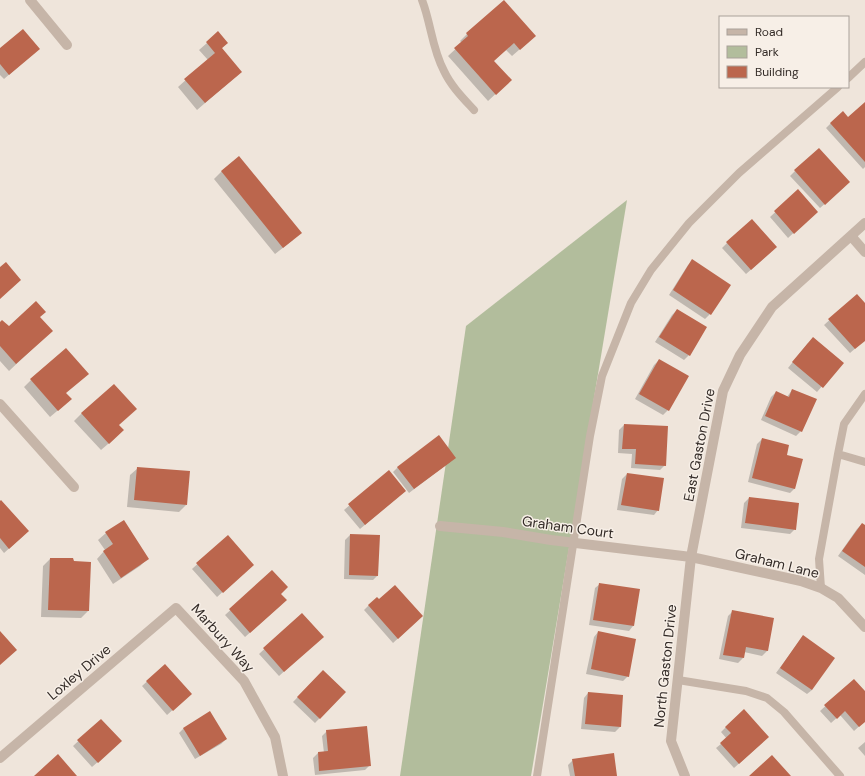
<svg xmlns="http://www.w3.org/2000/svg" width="865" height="776" font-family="'DM Sans',sans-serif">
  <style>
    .green { fill: #b2bd9c }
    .shadow { fill: #0003 }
    .building { fill: #bb664d }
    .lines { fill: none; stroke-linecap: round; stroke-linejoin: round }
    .service { stroke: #c6b5a8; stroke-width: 8 }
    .minor { stroke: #c6b5a8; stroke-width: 10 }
    .labels { text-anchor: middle; stroke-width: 3; stroke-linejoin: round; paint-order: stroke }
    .street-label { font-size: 14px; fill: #332b27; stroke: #f7efe7 }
  </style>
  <rect width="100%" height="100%" fill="#efe5db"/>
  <!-- green -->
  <path class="green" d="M627,200L531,776H400L466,326Z"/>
  <!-- shadow -->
  <path class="shadow" d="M467,34L527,43L512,56L506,50L493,61L503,87L488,101L448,56L462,43L460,41Z
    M207,43H227L221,49L241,72L197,110L178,87L208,60L199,50Z
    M0,50L34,53L4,79L0,75Z
    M865,103V167L863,169L826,128L831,123L848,118Z
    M222,171L293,240L275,254L214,179Z
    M795,171L844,187L820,208L790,176Z
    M798,191L812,216L788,238L770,217Z
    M727,243L771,252L746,274L722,248Z
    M693,261L710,314L705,319L669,295L688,265Z
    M857,295L865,305V340L850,353L824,325Z
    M677,310L689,355L684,360L655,342L672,315Z
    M39,317L44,338L9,371L0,361V323L9,328Z
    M808,343L842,363L817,392L788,368Z
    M659,360L687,376L668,410L663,415L635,399L654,365Z
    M31,380L65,393L63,406L50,417L24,387Z
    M792,390L801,431L796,436L761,420L771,397L776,392L787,397Z
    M82,413L118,425L115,438L101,450L74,421Z
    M624,425L665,465L660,470L631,468L632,454L618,453L619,430Z
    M762,439L786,455L795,488L790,493L748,482L757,444Z
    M450,462L409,493L393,472L398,467Z
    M138,468L186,505L179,512L127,507L130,475Z
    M389,472L405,491L360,529L344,510Z
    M627,474L658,510L654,515L617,510L622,479Z
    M749,498L795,529L790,534L741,528L744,503Z
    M0,502L23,536L4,553L0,548Z
    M862,524L865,526V575L838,556L857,529Z
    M106,533L147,559L140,566L113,584L97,559L105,550L98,540Z
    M350,535L378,575L373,580L344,579L345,540Z
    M227,537L248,569L217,597L192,569Z
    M50,559L88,611L81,618L41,617L43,566Z
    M272,572L280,594L281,605L245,637L225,615Z
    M600,584L639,590L633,626L629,631L589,625L595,588Z
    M369,605L417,621L393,643L364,610Z
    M733,611L773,619L767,651L762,656L744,652L743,658L738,663L719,659L728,616Z
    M302,614L318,641L279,676L259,654Z
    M598,632L628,676L623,681L586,674L594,637Z
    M803,636L812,690L807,694L776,673Z
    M165,665L186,698L167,715L142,686Z
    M323,671L345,692L315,723L293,702Z
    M854,680L865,693V721L854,731L840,715L831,723L820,711Z
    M588,693L622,696L620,727L615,732L581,729L584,698Z
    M101,720L116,746L92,767L73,746Z
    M726,727L763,742L734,768L716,748L727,739L721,732Z
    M184,728L226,739L221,744L195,759L179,733Z
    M327,731L370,765L365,770L315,775L313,758L318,753H324L322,736Z
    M865,742V756L858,748Z
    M573,760L616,776H570L568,765Z"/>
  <!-- building -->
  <path class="building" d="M504,0L536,36L520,50L514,43L494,61L512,80L496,95L454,48L468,36L466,33Z
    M23,29L40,49L9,75L0,64V48Z
    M218,31L228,43L222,48L242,72L205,103L184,79L215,53L206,42Z
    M865,102V162L830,123L843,111L848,117Z
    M819,148L850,182L825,205L794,170Z
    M239,156L302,233L283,248L221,171Z
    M798,189L818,212L794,234L774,211Z
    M752,219L777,247L751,270L726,242Z
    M692,259L731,285L711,315L673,290Z
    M6,262L21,280L0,299V267Z
    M857,294L865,303V341L855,349L828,319Z
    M36,301L46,312L40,317L53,331L16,364L0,346V322L2,320L9,326Z
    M677,309L707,327L690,356L659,337Z
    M813,337L844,363L823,388L792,362Z
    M66,348L89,374L66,393L72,399L58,411L30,379Z
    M659,359L689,376L669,411L639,394Z
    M114,384L137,409L119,425L124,430L109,444L81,413Z
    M792,389L817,399L802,432L765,416L776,391L789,397Z
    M624,424L668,426L666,466L635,464L636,449H622Z
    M439,435L456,458L414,489L397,467Z
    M762,438L789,445L787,455L803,459L795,489L752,478Z
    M137,467L190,471L187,505L134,500Z
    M389,470L406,491L365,525L348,504Z
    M627,473L664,478L659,511L621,505Z
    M749,497L799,503L796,530L745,523Z
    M1,500L29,531L9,549L0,538V501Z
    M124,520L149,559L121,578L103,551L113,544L105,532Z
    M862,523L865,525V567L842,551Z
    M350,534L380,535L378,576L349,575Z
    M228,535L254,565L223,593L196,563Z
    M50,558H73L74,561L91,562L89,611L48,610Z
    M272,570L288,587L281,594L287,600L250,633L229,609Z
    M599,583L640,589L634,626L593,620Z
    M395,585L423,616L398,639L368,605L377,597L379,599Z
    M732,610L774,618L768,651L746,647L744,658L723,655Z
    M302,613L324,637L284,672L263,648Z
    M0,631L17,650L0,665Z
    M598,631L636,639L629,677L591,669Z
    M803,635L835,658L812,690L780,668Z
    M165,664L192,694L173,711L146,681Z
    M323,670L346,692L320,719L297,697Z
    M854,679L865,691V722L859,727L845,711L837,719L824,705Z
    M588,692L623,695L621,727L585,724Z
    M744,709L769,737L739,764L720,743L731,733L725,727Z
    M210,711L227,739L200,756L183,728Z
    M101,719L122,741L98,763L77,740Z
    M367,726L371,766L319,771L318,752L328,751L326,730Z
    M614,753L617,776H575L572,759Z
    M58,754L77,776H34Z
    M772,755L791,776H749Z"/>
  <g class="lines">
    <!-- service -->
    <path class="service" d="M422,0C431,23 432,49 444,71C451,86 463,98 474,110
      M848,78L865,62
      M838,454L865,462
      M821,588L819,559L838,454L844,424L865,394
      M678,680L746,691L767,698L784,712L840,776
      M537,776L590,436L602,376L631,303L651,270L689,223L739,173L838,87"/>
    <!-- minor -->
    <path class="minor" d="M30,0L67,45
      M851,236L865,252
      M0,404L74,487
      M440,526L503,532L551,540L691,557L801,581L821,588L838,598L865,627
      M0,758L176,608L244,681L275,737L283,776
      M685,776L671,741L691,557L723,391L740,355L772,307L865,223"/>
  </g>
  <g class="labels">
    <!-- street labels -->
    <g class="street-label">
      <text transform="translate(699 445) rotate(-79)" y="5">East Gaston Drive</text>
      <text transform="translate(568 527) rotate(8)" y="5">Graham Court</text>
      <text transform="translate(777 563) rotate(14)" y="5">Graham Lane</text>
      <text transform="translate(223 638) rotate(48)" y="5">Marbury Way</text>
      <text transform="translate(665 666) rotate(-84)" y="5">North Gaston Drive</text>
      <text transform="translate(79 672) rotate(-40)" y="5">Loxley Drive</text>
    </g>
  </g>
  <!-- legend -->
  <rect x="719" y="16" width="130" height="72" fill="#f7efe7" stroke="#a9a19a"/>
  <rect x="727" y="29" width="20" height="6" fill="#c6b5a8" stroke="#a9a19a"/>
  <text x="755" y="36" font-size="12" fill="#332b27">Road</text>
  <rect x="727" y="46" width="20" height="12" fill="#b2bd9c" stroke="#a9a19a"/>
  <text x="755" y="56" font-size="12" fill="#332b27">Park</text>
  <rect x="727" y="66" width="20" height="12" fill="#bb664d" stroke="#a9a19a"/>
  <text x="755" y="76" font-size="12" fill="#332b27">Building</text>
</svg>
